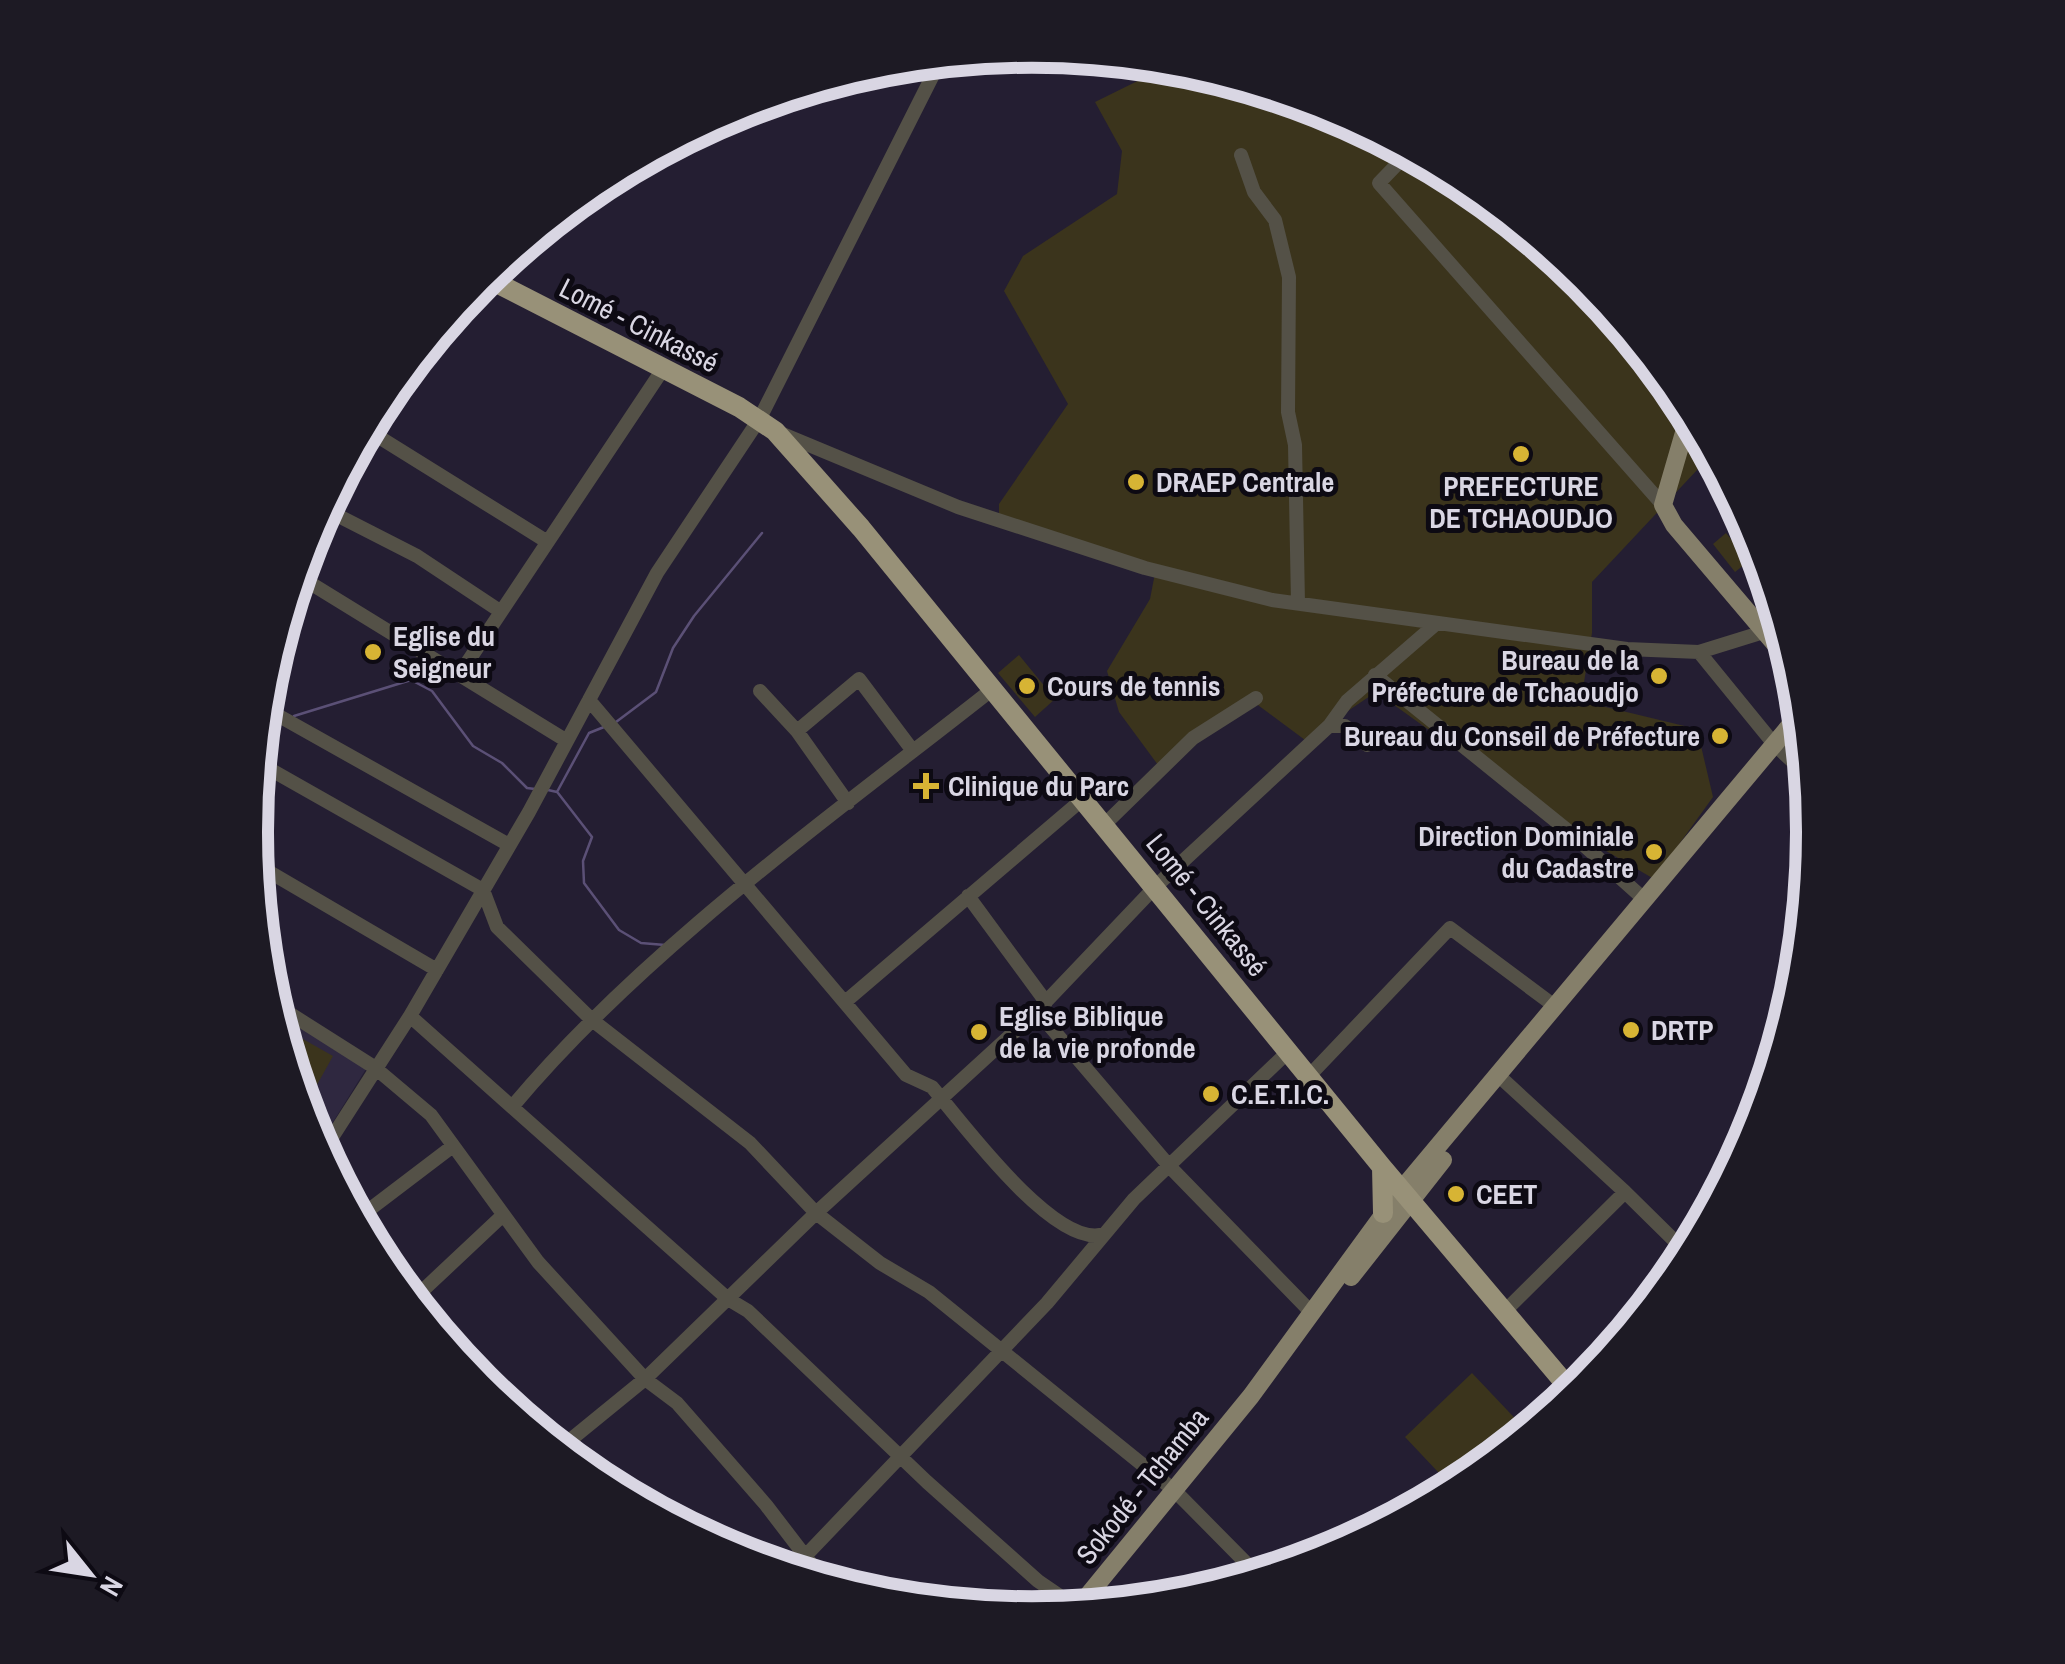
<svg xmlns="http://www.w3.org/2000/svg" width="2065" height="1664" font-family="'Archivo Narrow',sans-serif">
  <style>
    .built { fill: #2f2840 }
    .green { fill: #3b341c }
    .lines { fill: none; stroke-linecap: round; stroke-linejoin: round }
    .stream { stroke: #5b5076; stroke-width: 2.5 }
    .minor { stroke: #545147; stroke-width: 14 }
    .major { stroke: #857f6a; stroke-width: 18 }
    .highway { stroke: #989178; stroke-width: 20 }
    .poi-dot { fill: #d7b434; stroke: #0d0a13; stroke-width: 4 }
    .labels { text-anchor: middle; stroke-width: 10; stroke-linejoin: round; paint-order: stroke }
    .street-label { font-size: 28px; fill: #d9d6e3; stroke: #0d0a13 }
    .poi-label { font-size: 28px; font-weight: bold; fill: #d9d6e3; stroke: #0d0a13; text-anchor: start }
    .rim { fill: none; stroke: #d9d6e3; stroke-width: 12 }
  </style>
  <rect width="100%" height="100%" fill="#241e32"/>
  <!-- built -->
  <path class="built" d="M274,1011L366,1069L318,1146L310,1131Z"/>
  <!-- green -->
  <path class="green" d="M1172,64C1202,67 1232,79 1261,88C1451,146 1618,277 1713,453L1592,582V633L1581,701L1697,729L1713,797L1654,879L1560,824L1376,692L1305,740L1247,697L1158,765L1119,712L1107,671L1150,599L1156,568L999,514V504L1068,404L1004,291L1023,256L1117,194L1122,151L1095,102Z
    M1726,533L1749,561L1735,572L1713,544Z
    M1019,655L1055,699L1035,717L998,673Z
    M278,1025L333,1056L303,1110Z
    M1472,1373L1528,1432L1454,1489L1405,1437Z"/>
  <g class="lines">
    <!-- stream -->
    <path class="stream" d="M294,716L411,680L432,691L473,746L502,763L527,788L535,789
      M616,722L656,692L673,648L694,616L762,533
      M260,731L283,723
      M548,790L557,792L589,733L604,727
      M558,793L592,837L583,861L584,883L619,930L641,943L665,945"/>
    <!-- minor -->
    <path class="minor" d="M1390,141L1405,156L1379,183L1663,505
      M1241,155L1254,192L1275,220L1289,277L1288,412L1295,445L1298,603
      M366,429L546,541
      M780,433L958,507L1145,568L1272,600L1627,649L1699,652L1774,744L1809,777
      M323,508L417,556L500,611
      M297,575L567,741
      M1699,652L1783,626
      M461,672L663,369
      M1375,675L1567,830L1645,900
      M760,691L797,731L848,803
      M589,700L906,1075L932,1087C963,1124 1051,1243 1100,1235
      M263,707L509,845
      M1329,726L1347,701L1437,623
      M797,731L859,679L913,751
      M257,762L483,890L497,927L592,1020L750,1143L816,1213L880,1263L929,1292L1175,1491L1259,1576
      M1105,824L1193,738L1256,698
      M254,863L437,970
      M968,896L1046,1002
      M270,1001L374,1067L431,1115L538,1262L645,1379L677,1403L766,1505L825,1582
      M845,1002L1084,798
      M1037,1011L1171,1168L1310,1311
      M410,1016L512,1107C643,950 833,815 994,688
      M1310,1075L1450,928L1556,1007
      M1499,1076L1625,1192
      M512,1107L728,1299L748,1311L927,1482L1038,1581L1079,1609
      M322,1153L410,1016L529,812L657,573L760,418L941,59
      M502,1216L419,1294L536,1431
      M357,1219L453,1146
      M1505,1311L1625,1192L1689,1255
      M558,1450L645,1379L816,1213L1037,1011L1156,886L1329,726H1345L1367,745
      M790,1572L1047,1303L1134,1199L1290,1050"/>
    <!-- major -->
    <path class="major" d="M1690,412L1663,505L1674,525L1797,670
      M1351,1277L1443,1160
      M1076,1610L1251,1396L1402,1189L1803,710"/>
    <!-- highway -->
    <path class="highway" d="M483,276L739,407L775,431L861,528L1382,1167L1574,1394
      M1382,1167L1383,1213"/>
  </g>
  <!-- markers -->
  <g class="poi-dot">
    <circle cx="1521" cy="454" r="10"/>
    <circle cx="1136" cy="482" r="10"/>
    <circle cx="373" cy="652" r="10"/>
    <circle cx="1659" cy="676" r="10"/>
    <circle cx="1027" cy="686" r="10"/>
    <circle cx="1720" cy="736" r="10"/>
    <path d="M921 771h10v10h10v10h-10v10h-10v-10h-10v-10h10z"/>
    <circle cx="1654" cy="852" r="10"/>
    <circle cx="1631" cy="1030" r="10"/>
    <circle cx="979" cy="1032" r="10"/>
    <circle cx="1211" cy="1094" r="10"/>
    <circle cx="1456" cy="1194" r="10"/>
  </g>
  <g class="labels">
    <!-- street labels -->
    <g class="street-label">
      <text transform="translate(639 325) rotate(27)" y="10">Lomé - Cinkassé</text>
      <text transform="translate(1207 905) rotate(51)" y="10">Lomé - Cinkassé</text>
      <text transform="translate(1142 1486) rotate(-51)" y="10">Sokodé - Tchamba</text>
    </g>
    <!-- poi labels -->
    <g class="poi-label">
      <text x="1156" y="492">DRAEP Centrale</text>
      <text x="1521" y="496" text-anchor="middle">PREFECTURE<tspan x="1521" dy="32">DE TCHAOUDJO</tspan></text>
      <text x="393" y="646">Eglise du<tspan x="393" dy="32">Seigneur</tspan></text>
      <text x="1639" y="670" text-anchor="end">Bureau de la<tspan x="1639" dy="32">Préfecture de Tchaoudjo</tspan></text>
      <text x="1047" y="696">Cours de tennis</text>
      <text x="1700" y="746" text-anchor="end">Bureau du Conseil de Préfecture</text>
      <text x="948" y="796">Clinique du Parc</text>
      <text x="1634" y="846" text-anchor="end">Direction Dominiale<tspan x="1634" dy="32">du Cadastre</tspan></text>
      <text x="999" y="1026">Eglise Biblique<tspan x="999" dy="32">de la vie profonde</tspan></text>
      <text x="1651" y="1040">DRTP</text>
      <text x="1231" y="1104">C.E.T.I.C.</text>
      <text x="1476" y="1204">CEET</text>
    </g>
  </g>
  <!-- crop -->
  <path d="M0 0H2065V1664H0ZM268 832a764 764 0 1 1 1528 0a764 764 0 1 1-1528 0Z" fill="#1d1a24" fill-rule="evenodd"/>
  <path class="rim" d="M268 832a764 764 0 1 1 1528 0a764 764 0 1 1-1528 0Z"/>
  <!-- north arrow -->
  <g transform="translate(90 1574) rotate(120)" stroke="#0d0a13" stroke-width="8" paint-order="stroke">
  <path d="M0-8L18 38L0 25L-18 38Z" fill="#d9d6e3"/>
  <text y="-15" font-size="28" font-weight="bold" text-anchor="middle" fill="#d9d6e3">N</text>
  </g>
</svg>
